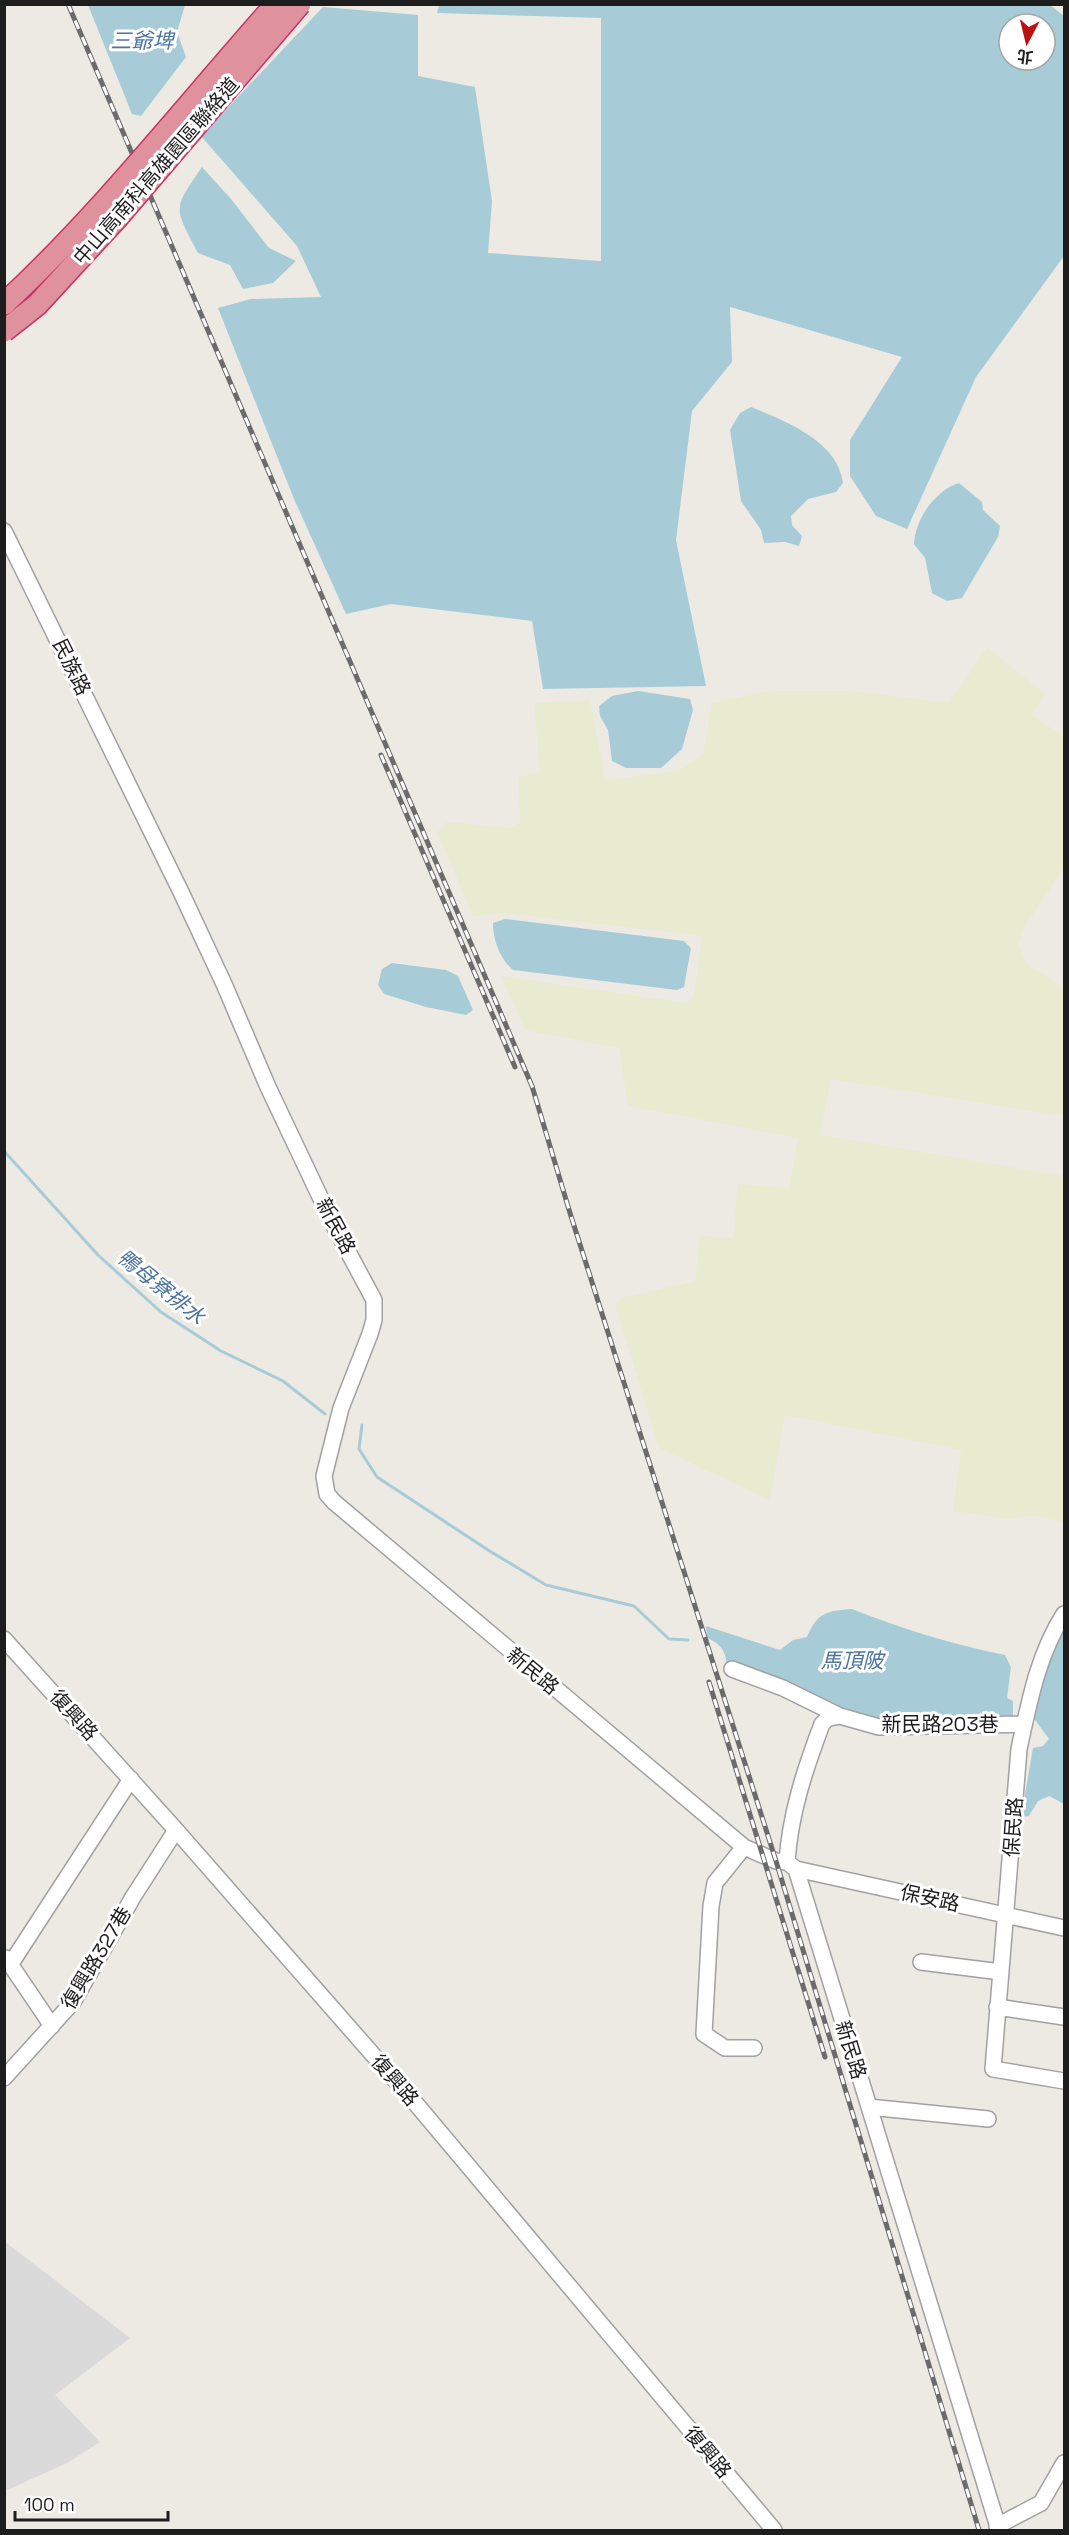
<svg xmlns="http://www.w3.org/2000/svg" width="1069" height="2535" font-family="'Space Grotesk','Noto Sans TC',sans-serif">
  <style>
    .residential { fill: #dbdada }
    .farmland { fill: #e9ebd0 }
    .water { fill: #a7ccd8; fill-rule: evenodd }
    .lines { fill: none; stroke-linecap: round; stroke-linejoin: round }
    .stream { stroke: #a7ccd8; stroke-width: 3 }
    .minor-casing { stroke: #a1a1a1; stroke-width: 18 }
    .minor { stroke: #fff; stroke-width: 15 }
    .rail-casing { stroke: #6b6b6b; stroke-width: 5 }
    .rail { stroke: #fff; stroke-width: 3; stroke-dasharray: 9; stroke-linecap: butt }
    .highway-bridge-casing { stroke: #cb3164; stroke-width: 24; stroke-linecap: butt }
    .highway-bridge { stroke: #df919e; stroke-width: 21 }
    .labels { text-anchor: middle; stroke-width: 6; stroke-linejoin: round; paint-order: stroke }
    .street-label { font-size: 20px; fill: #1d1d1d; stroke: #fff }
    .water-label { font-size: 21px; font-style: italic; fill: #4e759e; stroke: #fff }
  </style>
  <rect width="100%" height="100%" fill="#edeae4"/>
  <!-- residential -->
  <path class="residential" d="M4,2241L130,2338L55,2395L100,2442L67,2463L5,2491Z"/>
  <!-- farmland -->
  <path class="farmland" d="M987,647L1045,694L1031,715L1064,736V868L1025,926L1018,945L1029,966L1064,987V1116L831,1079L820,1135L1064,1176V1522L1034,1516L1007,1519L953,1511L961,1450L785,1415L770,1500L659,1448L615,1305L621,1298L695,1281L700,1236L734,1238L737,1184L789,1188L798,1138L628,1106L619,1048L525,1030L501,976L686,1003L694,996L702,936L506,913L473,916L437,832L447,822L511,828L520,822L518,777L540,772L534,703L590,700L605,780L678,771L703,755L712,703L769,691H855L949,703Z"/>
  <!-- water -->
  <path class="water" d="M88,5H185L177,32L186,57L141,116L132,114Z
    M1050,5L1064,16V256L976,377L907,529L876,516L850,476V440L902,357L730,307L732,362L692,411L676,540L706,686L543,689L532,621L391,604L346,614L294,499L218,308L251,299L321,297L297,246L201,136L323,7L418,15V76L475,87L492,201L488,253L601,261V18L437,13L439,5ZM1009,24H1045V60H1009Z
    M202,167L231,199L269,248L296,261L273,283L243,289L230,265L198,253C174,206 172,211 202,167Z
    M751,407C785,421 838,441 843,483L836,492L808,499L791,516L792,525L802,536L799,546L785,542L764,543L761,530L741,501L730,430L740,413Z
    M959,483L982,502L983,510L1000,526L998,537L962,598L947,601L932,593L925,558L914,544C915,520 935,490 959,483Z
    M638,691L690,699L693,710L682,749L661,768H626L612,761L608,730L600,716L599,706L612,696Z
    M505,919L684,941L691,948L684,987L677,990L513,970C500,959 493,940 493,923Z
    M392,963L446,970L458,976L473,1010L466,1015L426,1007L384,994L378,985L382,969Z
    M852,1609C902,1629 952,1644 1005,1655L1011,1667L1007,1698L1013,1701V1720L946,1721L916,1714L904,1724L857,1713L727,1666C725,1650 722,1645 707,1638L706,1626L780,1650L793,1640L807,1637C818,1612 826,1611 852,1609Z
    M1064,1630V1804L1049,1796L1038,1801L1029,1816L1021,1817L1033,1748L1043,1746L1049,1739L1033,1717L1050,1651Z"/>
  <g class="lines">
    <!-- stream -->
    <path class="stream" d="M4,1151L98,1255L161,1312L221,1351L283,1381L325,1414
      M362,1425L359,1449L377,1477L488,1550L546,1585L634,1606L669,1639L688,1640"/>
    <defs>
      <path id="minor" d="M4,531L181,892L224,984L268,1087L331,1220L374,1300V1320L370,1334L341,1408L324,1476L327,1494L334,1502L744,1847L776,1861L787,1862L796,1869L999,2530
        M1064,1614C1038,1654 1029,1703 1019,1749L993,2069L1064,2081
        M4,1639L176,1830L417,2105L774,2530
        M732,1669L783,1688L840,1716
        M744,1847L715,1883L711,1906L704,2034L725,2048H754
        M787,1862C790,1814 805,1769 822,1724L828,1718L840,1716L879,1727L1024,1724
        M796,1869L1064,1928
        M6,1958L52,2026
        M921,1962L1001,1972
        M10,1965L131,1779
        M997,2007L1064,2017
        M4,2078L73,2002L133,1897L176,1830
        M869,2107L988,2119
        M997,2526L1041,2503L1064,2463"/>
    </defs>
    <!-- minor casing -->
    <use href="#minor" class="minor-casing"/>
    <!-- minor -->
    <use href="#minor" class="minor"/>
    <defs>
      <path id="rail" d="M68,4L532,1086L570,1213L776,1861L979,2530
        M381,755L515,1067
        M709,1682L825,2057"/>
    </defs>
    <!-- rail casing -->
    <use href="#rail" class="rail-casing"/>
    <!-- rail -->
    <use href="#rail" class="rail"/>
    <defs>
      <path id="highway-bridge" d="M4,304C103,212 186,105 276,4
        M4,331L37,305L119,216L300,4"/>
    </defs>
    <!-- highway-bridge casing -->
    <use href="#highway-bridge" class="highway-bridge-casing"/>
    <!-- highway-bridge -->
    <use href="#highway-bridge" class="highway-bridge"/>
  </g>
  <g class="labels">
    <!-- street labels -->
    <g class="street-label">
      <text transform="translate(156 171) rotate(-49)" y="7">中山高南科高雄園區聯絡道</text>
      <text transform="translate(72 667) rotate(64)" y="7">民族路</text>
      <text transform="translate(336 1226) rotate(62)" y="7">新民路</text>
      <text transform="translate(533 1671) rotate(40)" y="7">新民路</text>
      <text transform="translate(74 1715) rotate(48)" y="7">復興路</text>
      <text x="940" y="1731">新民路203巷</text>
      <text transform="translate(1013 1827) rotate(-86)" y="7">保民路</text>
      <text transform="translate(930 1898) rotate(12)" y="7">保安路</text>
      <text transform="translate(96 1958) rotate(-59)" y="7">復興路327巷</text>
      <text transform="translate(851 2050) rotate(73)" y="7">新民路</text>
      <text transform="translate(395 2080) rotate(49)" y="7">復興路</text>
      <text transform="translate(708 2452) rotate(50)" y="7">復興路</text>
    </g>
    <!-- water labels -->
    <g class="water-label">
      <text x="142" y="48">三爺埤</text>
      <text transform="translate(161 1287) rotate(39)" y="7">鴨母寮排水</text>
      <text x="852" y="1668">馬頂陂</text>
    </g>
  </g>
  <!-- border -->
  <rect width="1069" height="2535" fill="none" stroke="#1d1d1d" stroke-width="12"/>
  <!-- north arrow -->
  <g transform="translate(1027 42) rotate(187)"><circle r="28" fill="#ffffff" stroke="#a5a5a5" stroke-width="1.5"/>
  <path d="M0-4.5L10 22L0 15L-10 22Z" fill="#bb120f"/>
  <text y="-9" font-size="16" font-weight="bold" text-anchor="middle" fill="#1d1d1d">北</text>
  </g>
  <!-- scale -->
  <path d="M15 2511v9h153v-9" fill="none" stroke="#1d1d1d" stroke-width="3"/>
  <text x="24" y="2511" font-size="18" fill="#1d1d1d" stroke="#ffffff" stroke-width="4.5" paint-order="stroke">100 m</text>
</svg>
